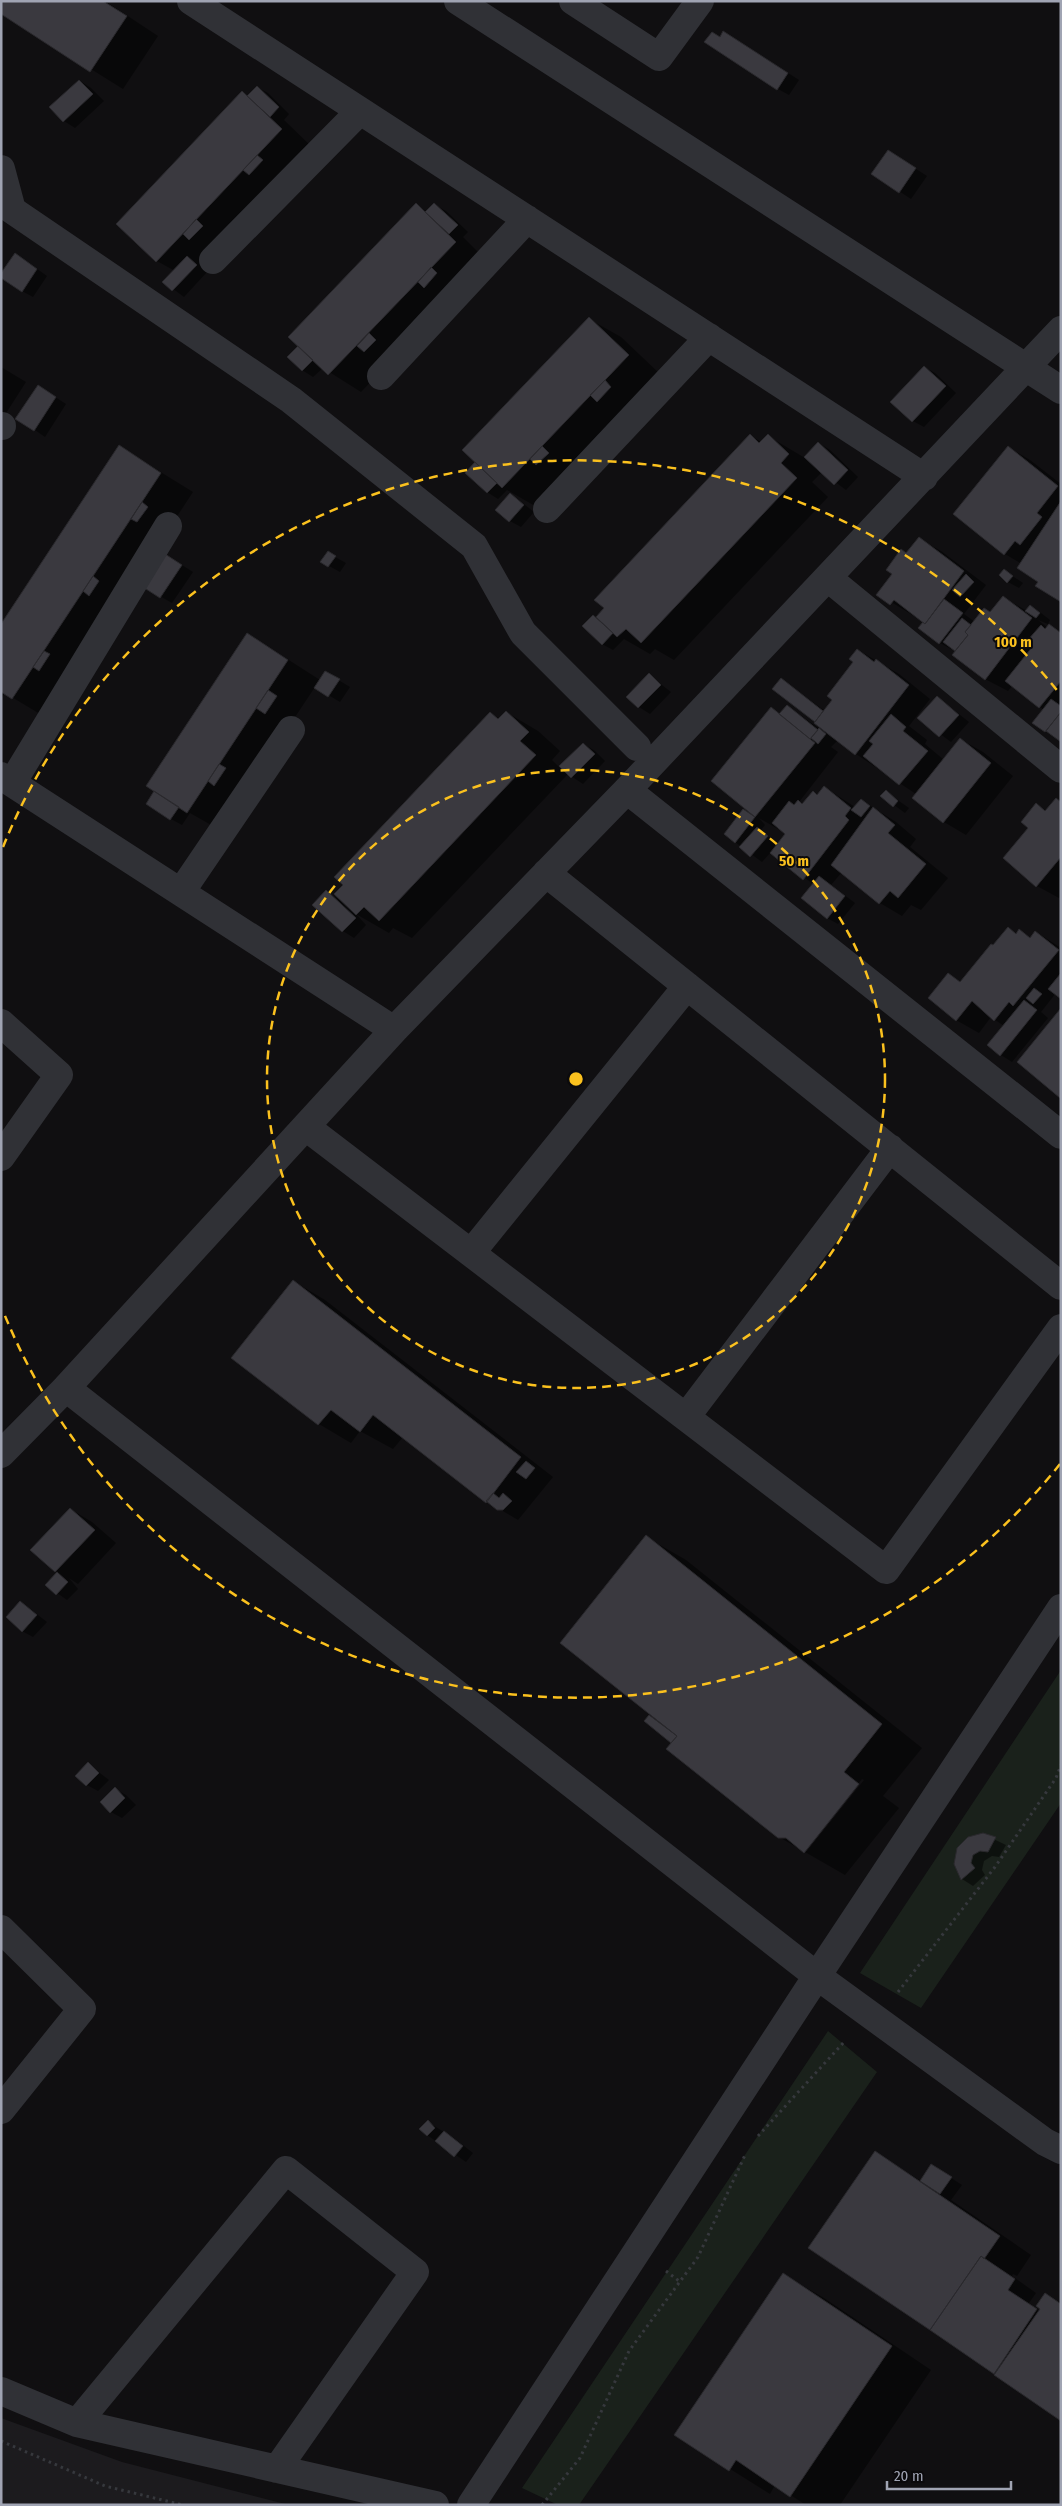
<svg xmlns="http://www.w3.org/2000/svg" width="1062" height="2506" font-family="'Fira Sans Condensed',sans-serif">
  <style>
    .built { fill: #1c1b1e }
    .green { fill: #1a211b }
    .shadow { fill: #0007; fill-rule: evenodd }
    .building { fill: #3a393f; stroke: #2a292d }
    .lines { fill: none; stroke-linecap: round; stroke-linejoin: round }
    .path { stroke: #36383d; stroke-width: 3; stroke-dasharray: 2.5 4; stroke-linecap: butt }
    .minor { stroke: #303136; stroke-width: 28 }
    .ring { fill: none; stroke: #fbc11e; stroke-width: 2.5; stroke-dasharray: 9 6 }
    .centre { fill: #fbc11e; stroke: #0b0a0c; stroke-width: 2.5 }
    .ring-label { font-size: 15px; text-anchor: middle; font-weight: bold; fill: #fbc11e; stroke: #0b0a0c; stroke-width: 4; stroke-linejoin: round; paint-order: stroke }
  </style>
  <rect width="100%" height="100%" fill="#100f11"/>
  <!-- built -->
  <path class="built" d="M1,2418L122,2462L289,2505H1Z"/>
  <!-- green -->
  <path class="green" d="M1061,1670V1803L921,2008L860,1973Z
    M828,2031L877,2072L579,2505H558L522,2488Z"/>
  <!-- shadow -->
  <path class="shadow" d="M1,1H105L158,36L123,89L1,13Z
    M724,32L799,80L789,95L778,89L720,38Z
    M80,81L91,88L104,101L75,128L64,121Z
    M257,87L268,93L289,114L284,120L313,148L201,266L207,272L184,297L164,282L175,271L157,261L242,93L249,96Z
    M899,158L927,176L911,199L873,174Z
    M416,205L428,212L435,205L446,211L468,232L463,237L487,261L361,392L323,368L313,377L302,370Z
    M26,261L47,276L33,297L22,291Z
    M589,319L621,337L660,374L535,506L507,490L498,499L487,492Z
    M1,367L26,382L1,421Z
    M924,367L935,373L956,393L924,427L913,421Z
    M49,393L66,404L45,437L35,430Z
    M750,436L762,442L768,436L805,458L819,443L830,450L858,477L846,490L822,472L812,482L828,497L674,660L655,649L650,654L624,639L613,650L602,644L596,618Z
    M120,447L193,492L45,717L5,693L1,699V626Z
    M1008,447L1030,460L1061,484V601L1022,564L1005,554Z
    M511,494L534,512L521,527L510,521Z
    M919,539L941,551L986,585L964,614L975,622L991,613L1004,598L1027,611L1030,607L1041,613L1050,620L1048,624L1038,620L1048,628L1049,626L1061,632V741L1034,722L1044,710L1013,685L1008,691L985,679L958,650L952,647L951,649L940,643L920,628L924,622L878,594Z
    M328,553L346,563L340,572L322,562Z
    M177,562L193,572L172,603L144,587Z
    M1005,571L1023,583L1019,588L1008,582Z
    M248,634L320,680L325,672L350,687L340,702L315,687L220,830L190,813L182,825L171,819Z
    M858,650L899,674L930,699L909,726L927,740L925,744L944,760L960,739L983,752L1013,776L966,835L944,822L913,798L916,794L856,754L816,721L782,680L825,711L855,662Z
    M649,675L671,692L650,714L639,707Z
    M937,697L969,722L951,742L919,718Z
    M787,706L837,741L831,747L838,752L799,802L803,805L818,796L824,787L855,807L861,800L896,822L916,839L910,847L948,878L921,910L911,905L902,916L880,903L842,872L831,885L855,903L838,924L827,918L813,884L771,852L762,862L735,842L754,815L771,709L781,714ZM759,818L778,829L779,827L787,834L779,844L760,831L765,825Z
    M506,712L538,731L560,751L552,760L560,768L584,744L595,751L605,761L583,784L568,774L412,938L393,928L389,933L356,914L366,925L354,938L343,931L326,892L339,899L490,713L500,719Z
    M886,792L909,808L905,813L882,796Z
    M1061,803V896L1059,898L1037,886L1030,828L1036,805L1047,811Z
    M1008,929L1017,934L1020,931L1031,938L1036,932L1061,948V997L1056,993L1041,1012L1048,1018L1012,1062L1001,1055L1004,1026L991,1017L979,1033L956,1020L948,975L961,982Z
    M293,1281L325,1300L553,1477L518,1520L486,1501L403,1437L393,1449L360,1431L351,1443L319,1424Z
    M70,1509L92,1522L116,1543L78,1584L69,1578L78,1589L67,1600L46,1585L58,1572L56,1571Z
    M646,1537L686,1560L922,1748L883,1796L899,1808L845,1875L779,1837L671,1742L650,1716L657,1719ZM862,1779L864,1780L807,1851H804Z
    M21,1602L47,1622L33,1637L22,1631Z
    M88,1764L109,1780L98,1791L87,1785Z
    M115,1789L126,1795L136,1805L122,1818L111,1812L101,1802Z
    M983,1834L1006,1845L999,1857L992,1856L984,1861L982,1870L985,1875L973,1886L962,1879L955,1864Z
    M428,2122L455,2139L473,2153L466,2162L427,2135Z
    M875,2153L921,2181L942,2172L962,2185L951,2200L1031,2255L1017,2276L1013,2274L1012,2276L1036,2293L1029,2303L1040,2311L1046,2295L1061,2303V2419L810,2248Z
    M784,2275L824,2298L931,2370L840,2505H806L775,2485L770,2494L676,2435Z"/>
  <!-- building -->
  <path class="building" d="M1,1H103L127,16L90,72L1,14Z
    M723,31L788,73L777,90L704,42L712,32L720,37Z
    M79,80L93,94L63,122L49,107Z
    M257,86L279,107L270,117L247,96Z
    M242,91L282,129L156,262L116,224Z
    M888,150L916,168L899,193L871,174Z
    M257,155L263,160L249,175L243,170Z
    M416,203L456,242L328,375L288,337Z
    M434,203L458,225L449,234L425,212Z
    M196,219L203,226L189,240L183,234Z
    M15,253L37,269L22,292L1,278V273Z
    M187,256L197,265L172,291L162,282Z
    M431,267L437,273L424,288L418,282Z
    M589,317L629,355L502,488L462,450Z
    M369,333L376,340L364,352L357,346Z
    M298,346L313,360L302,371L287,357Z
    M924,366L946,386L912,422L890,402Z
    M605,380L611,387L597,402L590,395Z
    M38,385L56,397L34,431L15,419Z
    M750,434L759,443L768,434L789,454L781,463L797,478L641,643L626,629L617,637L596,617L604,608L594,600Z
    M818,442L848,470L834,485L804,457Z
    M119,445L161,473L12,699L1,692V624Z
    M542,446L549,453L536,465L530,459Z
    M1008,446L1058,486L1037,513L1042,517L1020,545L1015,541L1004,555L953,514Z
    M475,462L497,483L487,493L465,473Z
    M510,493L524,505L509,522L495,510Z
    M1061,501V602L1035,586L1038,582L1017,568Z
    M142,502L148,507L137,522L131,519Z
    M919,537L964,571L925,624L894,600L890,605L876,595L892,574L886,570L901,549L906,553Z
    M328,551L336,556L328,567L320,562Z
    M165,554L182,565L160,598L143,587Z
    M1004,569L1013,576L1007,583L999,575Z
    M966,574L974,582L960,597L952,590Z
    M93,576L99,581L89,596L83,591Z
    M1003,596L1032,618L985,680L952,655L968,635L965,632L984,608L990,612Z
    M944,599L963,613L939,644L918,628L923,622L925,624Z
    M1030,605L1040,613L1036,618L1025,611Z
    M593,615L613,633L602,645L582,626Z
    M962,618L971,625L965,632L968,635L955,651L943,642Z
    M1049,624L1061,633V681L1039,708L1005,681L1033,646L1027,641L1041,625L1045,629Z
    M247,633L288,660L187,813L146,786Z
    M857,649L874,662L876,659L909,685L855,755L814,723L832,700L827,696L853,662L849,659Z
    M44,651L50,654L39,671L33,667Z
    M325,671L340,679L328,697L314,688Z
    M649,673L661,685L638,708L626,697Z
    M781,678L823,711L815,722L772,689Z
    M268,690L277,696L265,714L256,708Z
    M937,696L959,715L939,737L917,718Z
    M1051,699L1061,706V712L1045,732L1032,723Z
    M787,705L818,730L810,739L779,714Z
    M771,707L815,743L755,817L711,781Z
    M506,711L529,732L520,741L536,755L379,921L364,907L356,915L334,894L343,885L334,877L490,712L498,719Z
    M1061,712V742L1046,731Z
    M891,714L906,727L903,731L928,751L899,785L863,756L873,744L869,741Z
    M819,728L826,734L818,744L811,738Z
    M960,738L991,763L943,823L912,798Z
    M583,743L595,754L571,778L559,766Z
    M219,764L226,768L214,786L208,781Z
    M824,786L851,808L845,816L849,820L803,880L770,853L785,834L772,823L789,801L794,805L798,800L802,804L813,791L817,795Z
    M886,790L898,801L893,807L880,796Z
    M154,791L179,807L170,820L146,804Z
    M1056,798L1061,802V857L1036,887L1003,858L1028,828L1021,822L1036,803L1045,811Z
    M861,799L870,806L861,817L851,810Z
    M873,807L895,825L888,833L926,864L898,898L890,891L879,904L831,865Z
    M743,809L755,817L735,843L724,834Z
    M757,827L768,836L750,857L739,847Z
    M819,876L845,896L827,919L801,898Z
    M326,890L356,918L342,932L312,905Z
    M1008,927L1016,934L1019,929L1030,938L1035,931L1059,950L1013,1006L1009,1002L994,1021L972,1001L956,1021L928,998L948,973L960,982L991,944L993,945Z
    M1061,973V999L1048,989Z
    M1034,988L1042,994L1033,1004L1026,998Z
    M1024,1000L1037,1010L1000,1056L987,1045Z
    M1061,1008V1097L1060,1098L1017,1062Z
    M293,1280L521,1457L486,1503L373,1415L360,1432L331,1410L318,1425L231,1358Z
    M526,1461L535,1468L526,1479L516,1472Z
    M493,1493L499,1498L503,1493L512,1501L503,1510H497L486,1501Z
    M70,1508L95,1530L55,1572L30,1550Z
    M646,1535L882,1724L844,1772L859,1784L804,1853L786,1838H778L666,1749L677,1736L560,1643Z
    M57,1572L68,1582L56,1595L45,1585Z
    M20,1601L37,1615L22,1632L6,1617Z
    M649,1715L677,1736L671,1743L644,1721Z
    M88,1762L99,1773L86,1786L75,1776Z
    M115,1787L125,1798L110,1813L100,1802Z
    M983,1833L996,1837L988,1852L980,1851L973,1855L971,1863L975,1868L961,1880L954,1864L957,1848L968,1837Z
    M428,2120L435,2128L427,2136L419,2129Z
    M444,2131L463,2146L454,2157L435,2141Z
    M875,2151L1000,2236L984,2259L981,2256L930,2330L808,2248Z
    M931,2164L952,2177L940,2194L920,2181Z
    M981,2256L1015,2279L1008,2290L1037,2309L994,2374L930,2330Z
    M783,2273L892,2346L790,2497L736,2460L729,2471L674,2435Z
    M1045,2293L1061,2304V2421L994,2375L1040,2309L1036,2306Z"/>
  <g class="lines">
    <!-- path -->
    <path class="path" d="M898,1992L995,1867L1056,1778L1061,1765
      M758,2136L845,2041
      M666,2271L679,2281
      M1,2441L105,2486L183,2505
      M542,2505L580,2458L629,2351L698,2257L746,2153"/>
    <!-- minor -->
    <path class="minor" d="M191,1L924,477
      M458,1L1061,390
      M573,1L659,57L700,1
      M1,169L12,210L291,400L474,546L523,633L637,747
      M213,260L360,111
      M381,376L527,219
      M1,426H2
      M547,509L709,337
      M828,578L1061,769
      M1,776L394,1030
      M12,783L168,526
      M627,790L1061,1135
      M546,873L1061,1286
      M181,892L291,730
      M1,1023L59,1075L1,1157
      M306,1127L886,1570L1061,1328
      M471,1253L687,986
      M66,1388L817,1976L1045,2142L1061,2150
      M686,1417L890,1148
      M1,1454L66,1388L394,1030L627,790L1061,330
      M1,1929L82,2009L1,2110
      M1,2391L77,2423L435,2505
      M77,2423L286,2170L415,2272L277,2469
      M471,2505L817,1976L1061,1608"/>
  </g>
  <!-- distance rings -->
  <g class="ring">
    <circle cx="576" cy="1079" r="309"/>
    <path d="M1060 1464A618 618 0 0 1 3 1311M3 847A618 618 0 0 1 1060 694"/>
  </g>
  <circle cx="576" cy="1079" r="8" class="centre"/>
  <g class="ring-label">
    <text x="1013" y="647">100 m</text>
    <text x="794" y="866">50 m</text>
  </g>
  <!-- border -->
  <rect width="1062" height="2506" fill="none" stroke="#a0a4b3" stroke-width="5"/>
  <!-- scale -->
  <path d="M887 2481v8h124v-8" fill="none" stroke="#a0a4b3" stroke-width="2.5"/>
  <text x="894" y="2481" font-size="15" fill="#a0a4b3" stroke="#0b0a0c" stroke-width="4" paint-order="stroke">20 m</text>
</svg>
